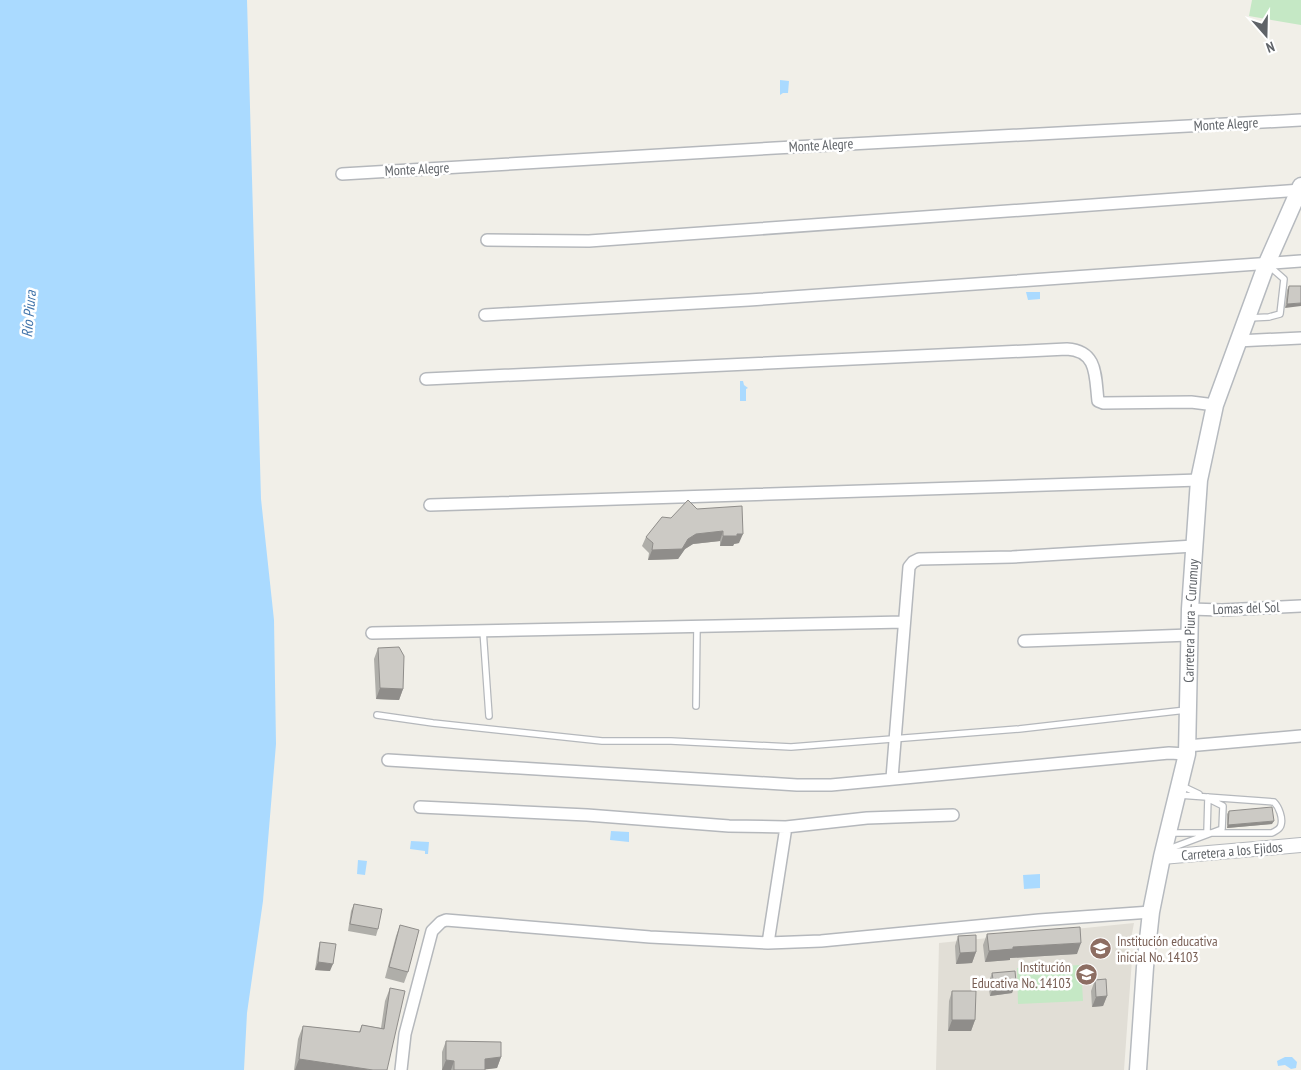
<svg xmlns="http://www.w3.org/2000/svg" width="1301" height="1070" font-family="'PT Sans Narrow',sans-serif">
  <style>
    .education { fill: #e1ded6 }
    .green { fill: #c5e8c5 }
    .water { fill: #aadaff }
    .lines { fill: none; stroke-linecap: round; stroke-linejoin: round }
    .service-casing { stroke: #b5b8bc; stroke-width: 8 }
    .minor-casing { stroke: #b5b8bc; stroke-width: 14 }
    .tertiary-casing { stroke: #b5b8bc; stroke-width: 16 }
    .secondary-casing { stroke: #b6babf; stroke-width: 19 }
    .service { stroke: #fff; stroke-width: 5.5 }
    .minor { stroke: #fff; stroke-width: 11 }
    .tertiary { stroke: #fff; stroke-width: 14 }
    .secondary { stroke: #fff; stroke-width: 16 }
    .wall { fill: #afaea9 }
    .shaded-wall { fill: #8f8d8a }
    .building { fill: #cccac5; stroke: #8f8d8a }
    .labels { text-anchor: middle; stroke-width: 5; stroke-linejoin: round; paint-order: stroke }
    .street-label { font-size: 14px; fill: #5f6368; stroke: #fff }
    .education-label { font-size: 14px; fill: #785e54; stroke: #fff; text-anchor: start }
    .water-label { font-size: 15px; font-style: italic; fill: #4174aa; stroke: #fff }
  </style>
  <rect width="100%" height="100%" fill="#f1efe8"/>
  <!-- education -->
  <path class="education" d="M1134,923L1128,955L1132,959L1124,1070H936L939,943Z"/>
  <!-- green -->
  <path class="green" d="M1252,0H1301V25L1249,16Z
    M1081,965L1083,1001L1018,1004L1017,968Z"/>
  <!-- water -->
  <path class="water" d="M0,0H247L261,499L274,620L276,744L263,901L247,1013L244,1070H0Z
    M780,80L789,81L788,93H783L780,95Z
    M1026,292H1040V299L1028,300Z
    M740,381H743L744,385L748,388L746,389V401H740Z
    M611,831L629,832V842L610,840Z
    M411,841L429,842L428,854H425V851L410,849Z
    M358,860L367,861L365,875L357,874Z
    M1040,874V888L1024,889L1023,875Z
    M1285,1057H1292L1297,1062L1296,1068L1291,1069L1285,1065L1278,1066L1277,1061Z"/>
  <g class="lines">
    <defs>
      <path id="service" d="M1249,318L1269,317L1280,314L1284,279L1268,265
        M483,630L489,716
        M696,706L697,626
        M377,715L433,723L602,741H671L791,747L1019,729L1186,710
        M1180,785L1199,794
        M1207,832L1208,797
        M1170,833H1272C1275,831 1280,830 1281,825C1283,818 1279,807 1274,802L1179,795
        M1166,850L1222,829L1223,806L1207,798"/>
      <path id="minor" d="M342,174L775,148L1301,120
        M487,240L589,241L1301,190
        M485,315L749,300L1301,261
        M1237,341L1301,338
        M426,379L1067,349C1098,351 1095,376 1098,401L1103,403L1191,402L1215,405
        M430,505L1199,480
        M1190,609L1222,610L1301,606
        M372,633L904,622
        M1024,641L1190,635
        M1187,746L1301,736
        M388,760L797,785H831L1169,753L1187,754
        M892,778L909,567L913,562L919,559L1012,557L1194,546
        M420,807L587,815L729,826L786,827L867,818L953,815
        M768,943L786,827
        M401,1070L405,1034L432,931L441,922L446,920L650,937L768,943L821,941L1039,920L1151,912"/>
      <path id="tertiary" d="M1162,857L1301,845"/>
      <g id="secondary">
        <path id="s1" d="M1138,1070L1145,967L1151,912L1162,857L1187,754L1190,609L1199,480L1215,405L1267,263L1301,186"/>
      </g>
    </defs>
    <!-- service casing -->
    <use href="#service" class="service-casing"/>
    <!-- minor casing -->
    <use href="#minor" class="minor-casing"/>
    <!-- tertiary casing -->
    <use href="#tertiary" class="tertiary-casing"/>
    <!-- secondary casing -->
    <use href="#secondary" class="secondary-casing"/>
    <!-- service -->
    <use href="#service" class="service"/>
    <!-- minor -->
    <use href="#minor" class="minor"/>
    <!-- tertiary -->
    <use href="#tertiary" class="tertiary"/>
    <!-- secondary -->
    <use href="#secondary" class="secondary"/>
  </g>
  <!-- wall -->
  <path class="wall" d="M1289,286H1301L1285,308L1287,290Z
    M697,509L739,543L734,544L733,546H720V541L693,544L685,549L678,559L648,560L649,553L642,546L646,537L671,518Z
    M378,648L403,689L399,700L376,699L374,659Z
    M1229,811L1272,824L1227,828V814Z
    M354,904L378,929L376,936L348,931L351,911Z
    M400,925L408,972L404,983L385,978L396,936Z
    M987,934L1077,954L1010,958V960L985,962L983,945Z
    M958,936L976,952L972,963L956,964L955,946Z
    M320,942L330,971L315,970L318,950Z
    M992,973L1016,982L1012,993L990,996L988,984Z
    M1095,980L1107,996L1103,1006L1092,1007L1091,991Z
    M390,988L387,1070H294L298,1039L303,1026L359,1032L362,1025L381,1028L385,1001Z
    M952,991L975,1020L971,1031H948L949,1001Z
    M446,1041L501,1057L497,1068L485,1069V1070H442V1052Z"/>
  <!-- shaded-wall -->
  <path class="shaded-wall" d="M1301,303V306L1285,308L1287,304Z
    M723,531L720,541L693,544L685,549L678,559L648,560L652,550L688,539L696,534Z
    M737,534H743L739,543L734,544L733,546H720L723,536Z
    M380,688L403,689L399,700L376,699Z
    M1274,821L1272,824L1227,828L1228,825Z
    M1081,943L1077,954L1010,958V960L985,962L989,951L1013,947Z
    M976,952L972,963L956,964L960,953Z
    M318,962L333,964L330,971L315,970Z
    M1016,982L1012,993L990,996L994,985Z
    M1107,996L1103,1006L1092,1007L1096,997Z
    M952,1020H975L971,1031H948Z
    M501,1057L497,1068L481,1070L485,1059Z
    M299,1059L373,1070H295Z
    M446,1060L454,1061L451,1070H442Z"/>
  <!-- building -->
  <path class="building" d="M1289,286H1301V303L1287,304Z
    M688,500L697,509L742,506L743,534H737V536H723V531L696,534L688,539L682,549L652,550L653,543L646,537L662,517L671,518Z
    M399,647L404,656L403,689L380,688L378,648Z
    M1272,807L1274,821L1228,825L1229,811Z
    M354,904L382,909L378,929L350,924Z
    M400,925L419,930L408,972L389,967Z
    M1080,927L1081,943L1013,947V949L989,951L987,934Z
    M976,935V952L960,953L958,936Z
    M320,942L336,944L333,964L318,962Z
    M1015,971L1016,982L994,985L992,973Z
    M1106,979L1107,996L1096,997L1095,980Z
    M390,988L405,991L387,1070H373L299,1059L303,1026L360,1032L362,1025L384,1029Z
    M952,991H976L975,1020H952Z
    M446,1041L501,1042V1057L485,1059V1070H454V1061L446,1060Z"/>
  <!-- icons -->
  <defs>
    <symbol id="school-disc" viewBox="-11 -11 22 22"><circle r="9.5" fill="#8d6e63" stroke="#fff"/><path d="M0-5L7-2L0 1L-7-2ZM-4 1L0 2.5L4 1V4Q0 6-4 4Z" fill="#fff"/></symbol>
  </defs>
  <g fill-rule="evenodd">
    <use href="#school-disc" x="1088" y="936" width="25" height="25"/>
    <use href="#school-disc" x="1074" y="962" width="25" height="25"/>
  </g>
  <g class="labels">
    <!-- street labels -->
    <g class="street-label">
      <text transform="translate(1226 124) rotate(-3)" y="5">Monte Alegre</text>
      <text transform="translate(821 145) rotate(-3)" y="5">Monte Alegre</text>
      <text transform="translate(417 169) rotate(-3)" y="5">Monte Alegre</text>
      <text transform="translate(1246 608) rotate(-2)" y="5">Lomas del Sol</text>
      <text dy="5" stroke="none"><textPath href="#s1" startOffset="454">Carretera Piura - Curumuy</textPath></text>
      <text transform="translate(1232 851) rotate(-5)" y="5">Carretera a los Ejidos</text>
    </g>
    <!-- education labels -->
    <g class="education-label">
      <text x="1117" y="946">Institución educativa<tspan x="1117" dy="16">inicial No. 14103</tspan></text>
      <text x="1071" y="972" text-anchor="end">Institución<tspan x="1071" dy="16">Educativa No. 14103</tspan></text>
    </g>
    <!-- water labels -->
    <g class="water-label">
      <text transform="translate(29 314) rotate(-85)" y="5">Río Piura</text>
    </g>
  </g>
  <!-- north arrow -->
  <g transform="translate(1266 35) rotate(160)" stroke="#ffffff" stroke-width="4" paint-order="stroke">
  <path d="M0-4L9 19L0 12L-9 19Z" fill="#5f6368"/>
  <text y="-8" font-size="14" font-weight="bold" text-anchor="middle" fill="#5f6368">N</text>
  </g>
</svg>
